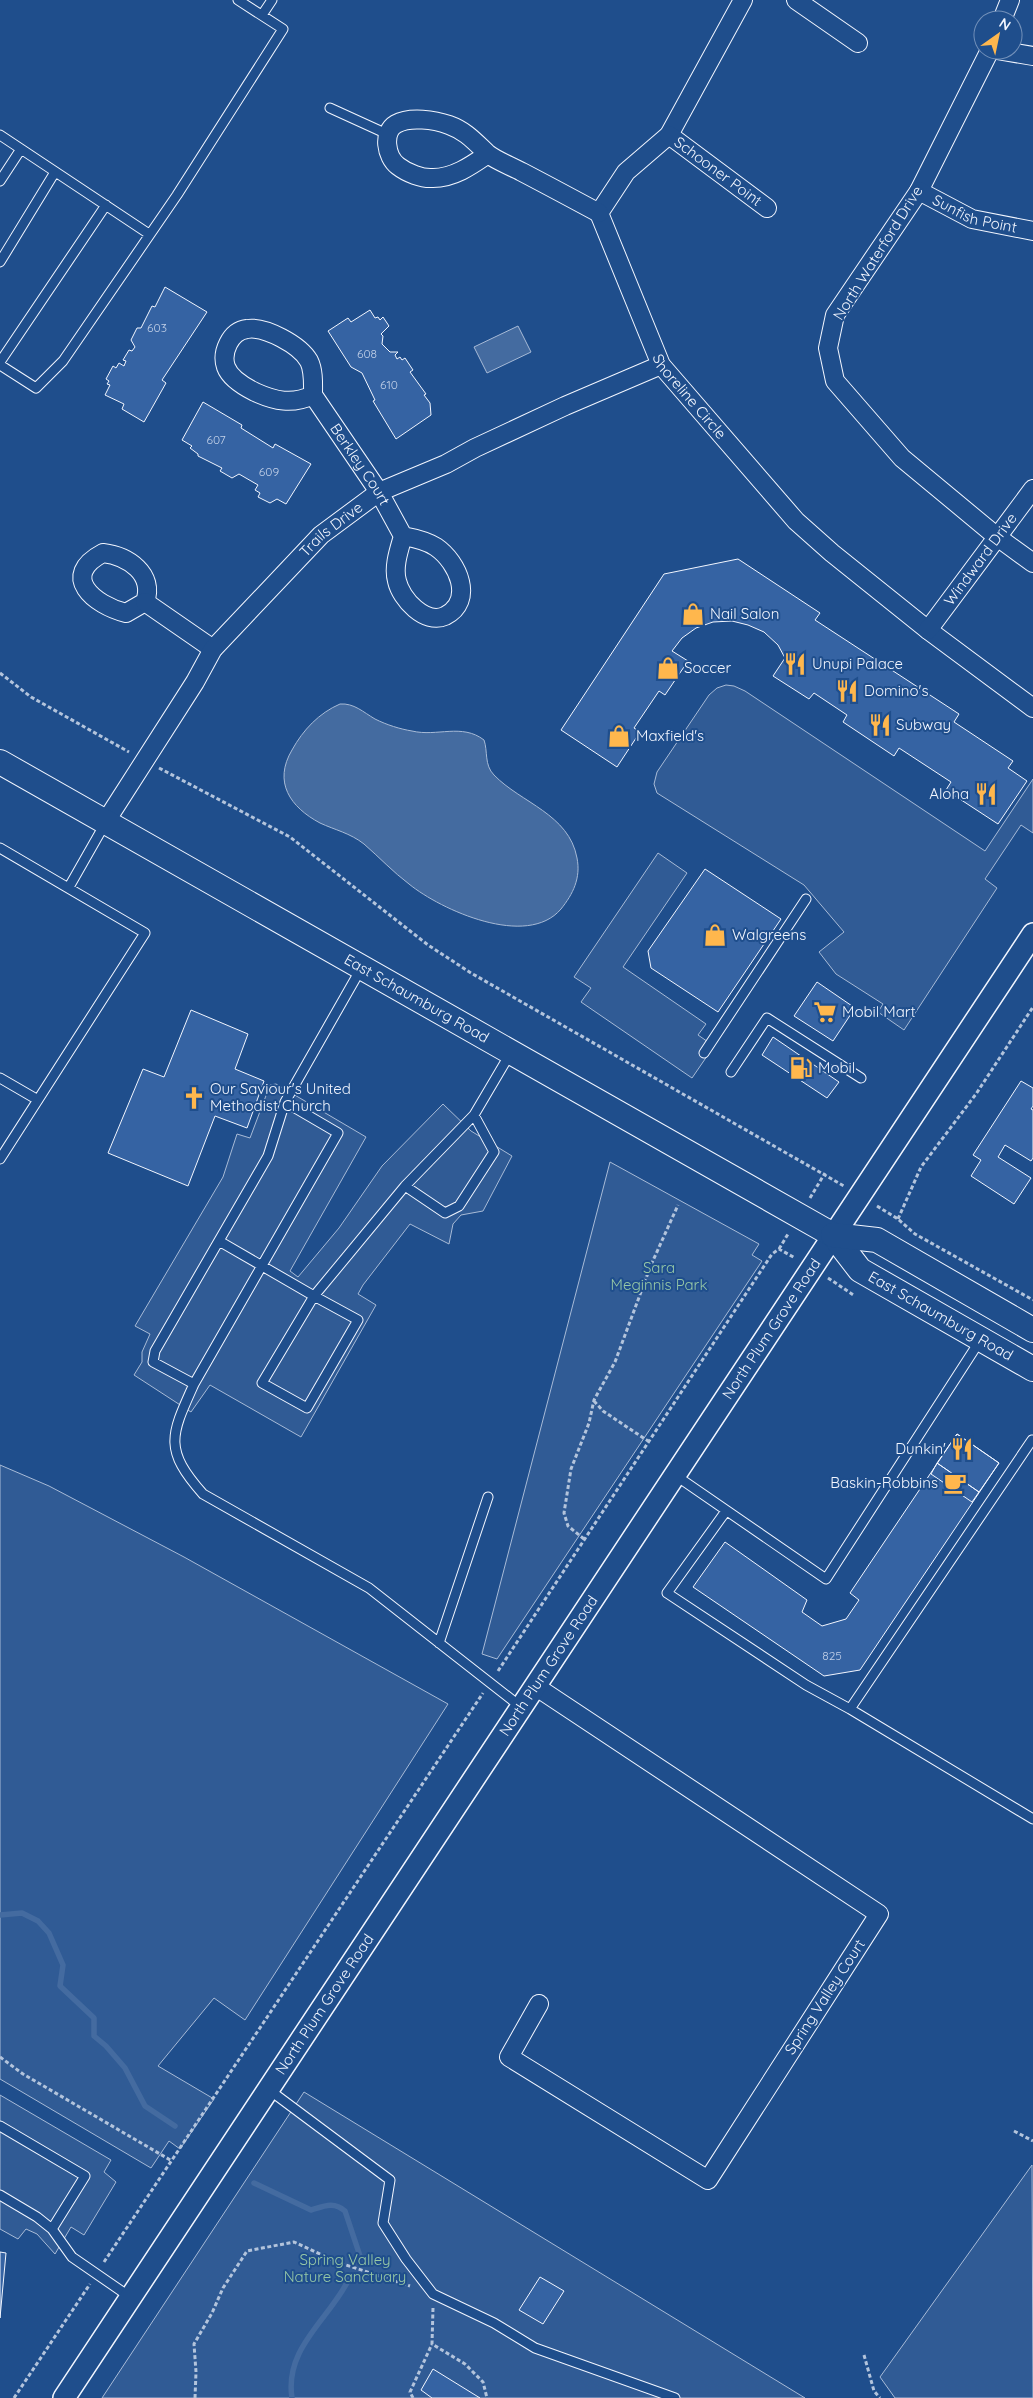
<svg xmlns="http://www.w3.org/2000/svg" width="1033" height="2398" font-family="Quicksand,sans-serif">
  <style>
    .built { fill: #305b95; stroke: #a8bbd7 }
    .water { fill: #446ba0; stroke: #a8bbd7 }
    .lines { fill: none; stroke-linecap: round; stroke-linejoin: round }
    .stream { stroke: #446ba0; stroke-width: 5.5 }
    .building { fill: #3563a3; stroke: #f2f6ff }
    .service-casing { stroke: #f2f6ff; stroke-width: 11 }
    .minor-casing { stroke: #f2f6ff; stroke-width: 20 }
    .tertiary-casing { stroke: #f2f6ff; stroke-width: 24 }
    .secondary-casing { stroke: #f2f6ff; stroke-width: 26 }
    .path { stroke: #b3c4dc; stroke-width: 3; stroke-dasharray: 4 2.5; stroke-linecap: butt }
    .service { stroke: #1f4e8c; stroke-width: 9 }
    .minor { stroke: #1f4e8c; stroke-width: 18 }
    .tertiary { stroke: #1f4e8c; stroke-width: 21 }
    .secondary { stroke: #1f4e8c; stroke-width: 24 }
    .labels { text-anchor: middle; stroke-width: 4; stroke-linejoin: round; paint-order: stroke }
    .number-label { font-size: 12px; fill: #c3d1e8 }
    .street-label { font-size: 15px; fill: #f2f6ff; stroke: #1f4e8c }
    .poi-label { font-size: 15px; fill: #f2f6ff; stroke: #1f4e8c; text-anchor: start }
    .park-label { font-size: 15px; fill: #97c8a6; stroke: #1f4e8c }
  </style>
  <rect width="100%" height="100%" fill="#1f4e8c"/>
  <!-- built -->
  <path class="built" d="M726,685L734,686L745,691L985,851L1033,779V833L1021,825L985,879L997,888L904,1030L878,1012L883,1004L836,974L819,952L844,932L804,885L657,793L654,784L657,772L709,695L717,688Z
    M658,853L687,873L623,967L706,1024L698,1035L714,1046L692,1078L581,1002L591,988L574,977Z
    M276,1084L366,1137L290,1271L298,1277L339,1228L382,1166L443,1104L471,1131L512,1156L483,1211L461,1215L453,1224L449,1244L410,1224L363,1285L358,1294L376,1305L301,1437L210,1385L191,1412L134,1375L142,1362V1352L150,1334L135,1326L223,1177L237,1134L250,1138L270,1085Z
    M610,1162L759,1244L752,1255L762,1261L497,1659L482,1654Z
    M0,1465L49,1486L184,1557L448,1704L245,2020L214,1998L158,2066L214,2099L180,2149L169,2141L151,2168L0,2079Z
    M304,2092L805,2398H102Z
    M0,2095L111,2160L104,2172L116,2182L84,2235L71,2227L55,2254L37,2234L26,2229L18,2239L0,2229Z
    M1032,2165L1033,2398H895L880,2377Z"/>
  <!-- water -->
  <path class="water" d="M518,326L531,352L487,373L474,347Z
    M340,704C354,703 363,712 375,719C387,725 400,729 412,731C437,737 462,723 484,740C488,751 484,765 494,775C521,803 569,814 577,858C581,878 573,894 561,909C527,949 441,910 409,884C393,872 379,857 364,844C350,833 335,830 320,823C290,807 273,782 292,750C303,730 319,713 340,704Z"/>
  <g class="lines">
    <!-- stream -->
    <path class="stream" d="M0,1915L22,1913L38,1921L49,1933L63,1965L60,1986L94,2018V2036L106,2046L125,2068L145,2106L175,2126
      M254,2183L311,2210C324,2206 334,2201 345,2211L360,2256L358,2259
      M292,2398C284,2347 331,2318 350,2277"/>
  </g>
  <!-- building -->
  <path class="building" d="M165,287L207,312L162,380L166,383L144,422L122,409L124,404L105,395L110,385L107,384L109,381L106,379L113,366L116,368L119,363L124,366L126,361L123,360L129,350L132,351L135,347L131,340L137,328H141L152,306L155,307Z
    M370,310L375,318L378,317L380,320L383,317L389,326L381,334L383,336L382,344L390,352H398L395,355L397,359L400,357L402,360L405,358L413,370L410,372L426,394L424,395L430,403L431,415L396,439L373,401L375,400L362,373L351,367L328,331L348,318L351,322Z
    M203,402L242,425L241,428L273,448L275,444L311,464L286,504L277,499L270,503L258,497L260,493L255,490L258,485L239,474L232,478L220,471L222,468L198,456V454L190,448L192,446L182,440Z
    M738,559L820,613L815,620L959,714L954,722L1013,761L1008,768L1027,781L998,824L946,790L951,782L899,748L894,756L843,722L847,715L814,693L809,699L773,676L785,658L778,645L764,632L748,625L732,621L713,622L696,628L682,638L672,651L688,661L665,695L659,691L634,728L640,732L617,767L561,730L664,574Z
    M705,869L781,919L718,1012L651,968L648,951Z
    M817,982L855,1008L833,1041L794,1016Z
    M191,1010L248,1034L235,1069L264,1081L247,1128L215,1116L188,1186L108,1153L143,1069L164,1077Z
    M773,1037L839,1082L827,1098L762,1055Z
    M1021,1081L1033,1088V1106L1031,1109L1033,1110V1158L1031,1161L1005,1145L998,1157L1031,1178L1014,1204L971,1176L981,1160L973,1155Z
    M957,1434L999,1463L979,1492L937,1463Z
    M957,1434L999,1463L860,1670L824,1676L693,1587L725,1542L807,1600L802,1612L822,1626L846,1619L859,1600L850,1593Z
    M937,1463L979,1492L972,1502L931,1474Z
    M0,2252L6,2253L0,2318Z
    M540,2277L564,2291L543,2324L519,2310Z
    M433,2369L480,2398H432L421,2390Z"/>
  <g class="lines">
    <defs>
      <path id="service" d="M262,15L272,0
        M330,108L387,134
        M0,135L149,234
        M0,181L21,149
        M0,262L55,172
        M0,362L106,205
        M0,365L36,388L63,361L177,195L283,29L238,0
        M0,848L145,933L0,1159
        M69,887L106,822
        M362,967L285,1102L338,1133L194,1384C171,1435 163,1449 203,1494L369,1588L521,1707
        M704,1053L806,899
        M731,1072L767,1018L861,1078
        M0,1078L38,1100
        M405,1186L445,1213L459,1206L494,1152L474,1115
        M219,1241L314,1296L405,1186L474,1115L510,1054
        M314,1296L358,1320L307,1408L262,1383Z
        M194,1384L153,1362L155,1351L268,1156L285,1102
        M675,1475L826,1579L981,1339
        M726,1511L667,1593L806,1685L850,1709L1033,1819
        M439,1643L488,1497
        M850,1709L1032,1440
        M268,2089L390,2180L383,2223L406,2259L433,2294L494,2323L535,2348L675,2398
        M0,2126L85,2176L52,2229
        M0,2195L37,2217L52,2229L72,2257L130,2297"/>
      <g id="minor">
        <path id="s1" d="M743,0L669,135L626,172L599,213L661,365L796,521L832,553L928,630L1033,708"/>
        <path d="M796,0L858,43"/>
        <path d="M1002,20L1010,0"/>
        <path d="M990,50L919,191L835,315L828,348L835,381L902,458L996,536L1033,563"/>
        <path d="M997,50L1033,56"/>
        <path id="s2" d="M669,135L767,208"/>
        <path d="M488,154C472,165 454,178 433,178C422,179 407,173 398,166C386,157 382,132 396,124C410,116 435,120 449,125C466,131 475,142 488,154C497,161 511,166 522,172C547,185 573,199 599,213"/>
        <path id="s3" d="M919,191L972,219L1033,231"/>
        <path id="s4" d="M313,395C292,405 275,401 255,392C245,387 230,378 226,367C221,353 230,331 247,329C265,326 300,345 309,361C314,371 313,385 313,395L379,492L403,536C399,550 393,567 397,581C401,599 425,625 445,616C475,601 458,562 436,547C427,541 414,538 403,536"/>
        <path d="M103,553C128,556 155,574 145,602L126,613C94,605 59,576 103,553Z"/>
        <path d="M145,602L213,649"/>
        <path id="s5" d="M928,630L1033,489"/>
        <path id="s6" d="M106,821L195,682L213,649L321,535L379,492L446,464L475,448L565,406L661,365"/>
        <path d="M535,1686L879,1914L708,2180L509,2057L539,2004"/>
      </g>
      <g id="tertiary">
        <path id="s7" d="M64,2398L1033,934"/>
      </g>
      <g id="secondary">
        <path id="s8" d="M0,762L833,1235L860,1270L1033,1369"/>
        <path d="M833,1235L877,1240L1033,1330"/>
      </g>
    </defs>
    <!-- service casing -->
    <use href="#service" class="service-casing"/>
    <!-- minor casing -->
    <use href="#minor" class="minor-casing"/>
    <!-- tertiary casing -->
    <use href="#tertiary" class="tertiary-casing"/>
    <!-- secondary casing -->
    <use href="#secondary" class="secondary-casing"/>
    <!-- path -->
    <path class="path" d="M0,673L31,697L129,752
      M159,768L290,837L428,945L471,973L844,1186
      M810,1198L825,1173
      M877,1206L898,1219L915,1234L1033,1300
      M898,1219L921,1167L976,1094L1033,1007
      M779,1249L788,1234
      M828,1278L855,1296
      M594,1401L603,1411L648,1441
      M584,1539L568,1526L564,1513L571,1469L589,1423L594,1400L615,1362L651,1265L678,1205
      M498,1671L772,1254L779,1249L795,1258
      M0,2057L23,2074L172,2161
      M1014,2131L1033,2141
      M104,2262L483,1693
      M433,2308L432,2344L465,2364L483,2382L487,2398
      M864,2355L874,2391L880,2398
      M14,2398L90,2284
      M195,2398L196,2372L194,2344L212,2313L223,2288L247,2251L294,2242L337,2262L410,2286
      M413,2398L410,2392L432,2344"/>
    <!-- service -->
    <use href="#service" class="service"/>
    <!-- minor -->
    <use href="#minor" class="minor"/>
    <!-- tertiary -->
    <use href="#tertiary" class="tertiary"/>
    <!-- secondary -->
    <use href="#secondary" class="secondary"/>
  </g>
  <!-- icons -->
  <defs>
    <symbol id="shop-bare" viewBox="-9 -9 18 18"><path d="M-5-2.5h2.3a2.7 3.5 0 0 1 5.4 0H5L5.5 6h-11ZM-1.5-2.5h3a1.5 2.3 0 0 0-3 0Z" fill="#ffb74d" stroke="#1f4e8c" stroke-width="2.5" paint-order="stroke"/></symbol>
    <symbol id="restaurant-bare" viewBox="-9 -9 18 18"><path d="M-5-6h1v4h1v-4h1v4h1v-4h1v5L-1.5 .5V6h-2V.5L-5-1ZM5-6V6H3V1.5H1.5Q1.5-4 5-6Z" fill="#ffb74d" stroke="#1f4e8c" stroke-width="2.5" paint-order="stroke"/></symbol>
    <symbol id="supermarket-bare" viewBox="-9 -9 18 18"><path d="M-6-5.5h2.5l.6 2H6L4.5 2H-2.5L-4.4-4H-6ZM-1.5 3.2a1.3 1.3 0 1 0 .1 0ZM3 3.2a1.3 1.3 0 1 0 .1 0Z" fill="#ffb74d" stroke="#1f4e8c" stroke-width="2.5" paint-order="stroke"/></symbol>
    <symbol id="fuel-bare" viewBox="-9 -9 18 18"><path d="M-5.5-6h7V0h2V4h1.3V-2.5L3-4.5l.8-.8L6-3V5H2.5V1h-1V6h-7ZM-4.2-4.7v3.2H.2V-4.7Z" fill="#ffb74d" stroke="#1f4e8c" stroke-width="2.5" paint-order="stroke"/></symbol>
    <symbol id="church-bare" viewBox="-9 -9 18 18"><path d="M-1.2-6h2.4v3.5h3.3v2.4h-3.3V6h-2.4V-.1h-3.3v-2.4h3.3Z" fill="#ffb74d" stroke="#1f4e8c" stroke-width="2.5" paint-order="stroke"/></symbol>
    <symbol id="cafe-bare" viewBox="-9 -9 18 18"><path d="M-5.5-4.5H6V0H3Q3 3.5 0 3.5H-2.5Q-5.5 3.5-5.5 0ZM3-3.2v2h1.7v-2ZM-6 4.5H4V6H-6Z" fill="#ffb74d" stroke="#1f4e8c" stroke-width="2.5" paint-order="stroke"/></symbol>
  </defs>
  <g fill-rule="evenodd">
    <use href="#shop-bare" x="677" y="598" width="32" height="32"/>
    <use href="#restaurant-bare" x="779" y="648" width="32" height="32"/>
    <use href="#shop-bare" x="652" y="652" width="32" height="32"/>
    <use href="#restaurant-bare" x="831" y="675" width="32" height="32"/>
    <use href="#restaurant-bare" x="864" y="709" width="32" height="32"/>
    <use href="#shop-bare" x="603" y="720" width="32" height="32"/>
    <use href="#restaurant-bare" x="970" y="778" width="32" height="32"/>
    <use href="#shop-bare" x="699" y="919" width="32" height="32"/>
    <use href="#supermarket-bare" x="809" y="996" width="32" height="32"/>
    <use href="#fuel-bare" x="785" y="1052" width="32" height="32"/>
    <use href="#church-bare" x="178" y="1082" width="32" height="32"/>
    <use href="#restaurant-bare" x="946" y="1433" width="32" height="32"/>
    <use href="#cafe-bare" x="939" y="1467" width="32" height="32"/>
  </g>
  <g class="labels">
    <!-- number labels -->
    <g class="number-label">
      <text x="157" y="332">603</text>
      <text x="367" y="358">608</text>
      <text x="389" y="389">610</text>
      <text x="216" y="444">607</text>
      <text x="269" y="476">609</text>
      <text x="832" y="1660">825</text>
    </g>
    <!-- street labels -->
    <g class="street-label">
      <text dy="5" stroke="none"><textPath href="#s2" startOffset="61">Schooner Point</textPath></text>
      <text dy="5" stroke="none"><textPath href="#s3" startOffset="61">Sunfish Point</textPath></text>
      <text transform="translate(878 253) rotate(-58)" y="5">North Waterford Drive</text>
      <text dy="5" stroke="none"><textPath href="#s1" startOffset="466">Shoreline Circle</textPath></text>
      <text dy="5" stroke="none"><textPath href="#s4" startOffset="339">Berkley Court</textPath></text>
      <text dy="5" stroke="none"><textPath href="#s6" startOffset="371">Trails Drive</textPath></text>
      <text dy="5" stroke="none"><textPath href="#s5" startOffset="88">Windward Drive</textPath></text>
      <text dy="5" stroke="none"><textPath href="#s8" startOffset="479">East Schaumburg Road</textPath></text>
      <text dy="5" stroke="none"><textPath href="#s8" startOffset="1095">East Schaumburg Road</textPath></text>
      <text dy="5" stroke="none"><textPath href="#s7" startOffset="1282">North Plum Grove Road</textPath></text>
      <text dy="5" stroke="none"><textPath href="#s7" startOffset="878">North Plum Grove Road</textPath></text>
      <text transform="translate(825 1997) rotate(-57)" y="5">Spring Valley Court</text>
      <text dy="5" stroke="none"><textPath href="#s7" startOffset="472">North Plum Grove Road</textPath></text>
    </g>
    <!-- poi labels -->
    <g class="poi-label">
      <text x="710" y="619">Nail Salon</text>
      <text x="812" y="669">Unupi Palace</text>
      <text x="684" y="673">Soccer</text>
      <text x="864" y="696">Domino's</text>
      <text x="896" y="730">Subway</text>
      <text x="636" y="741">Maxfield's</text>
      <text x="969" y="799" text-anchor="end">Aloha</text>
      <text x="732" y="940">Walgreens</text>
      <text x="842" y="1017">Mobil Mart</text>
      <text x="818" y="1073">Mobil</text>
      <text x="210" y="1094">Our Saviour's United<tspan x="210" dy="17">Methodist Church</tspan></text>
      <text x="946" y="1454" text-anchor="end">Dunkin'</text>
      <text x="938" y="1488" text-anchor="end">Baskin-Robbins</text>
    </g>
    <!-- park labels -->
    <g class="park-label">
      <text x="659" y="1273">Sara<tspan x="659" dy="17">Meginnis Park</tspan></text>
      <text x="345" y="2265">Spring Valley<tspan x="345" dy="17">Nature Sanctuary</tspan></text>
    </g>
  </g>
  <!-- north arrow -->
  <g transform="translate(998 35) rotate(33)"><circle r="24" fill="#1f4e8c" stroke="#7391ba"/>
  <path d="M0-4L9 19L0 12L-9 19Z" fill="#ffb74d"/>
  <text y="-8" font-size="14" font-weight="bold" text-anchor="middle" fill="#f2f6ff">N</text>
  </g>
</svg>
